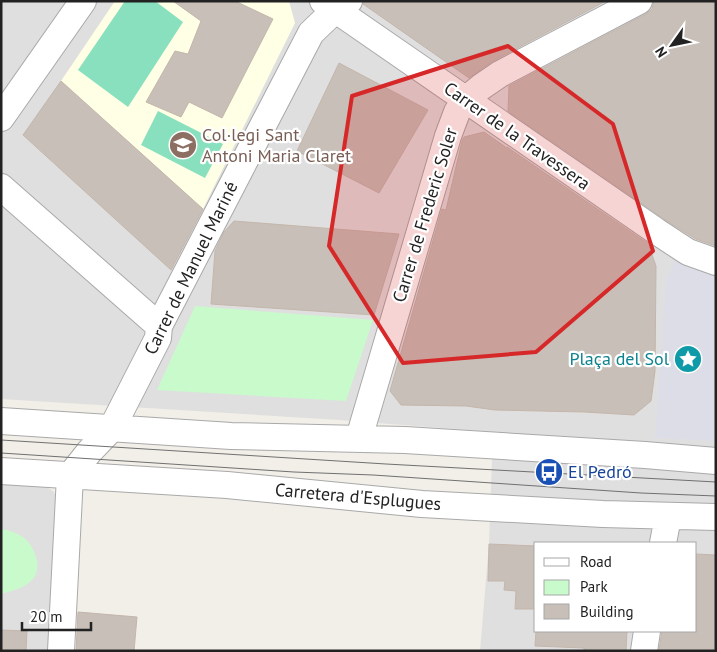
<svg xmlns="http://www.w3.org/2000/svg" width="717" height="652" font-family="'PT Sans',sans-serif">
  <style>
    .residential { fill: #e0dfdf; fill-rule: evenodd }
    .education { fill: #ffffe5 }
    .park { fill: #c8facc }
    .pitch { fill: #88e0be }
    .plaza { fill: #dddde8 }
    .building { fill: #c7bfb8; stroke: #c4b6ab }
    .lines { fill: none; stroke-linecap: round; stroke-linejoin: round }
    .minor-casing { stroke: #a9a9a9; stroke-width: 28 }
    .minor { stroke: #fff; stroke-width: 26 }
    .tram { stroke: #707070; stroke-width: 1 }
    .marked { fill: #d62828; fill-opacity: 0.2; stroke: #d62828; stroke-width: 4; stroke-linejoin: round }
    .labels { text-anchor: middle; stroke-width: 4.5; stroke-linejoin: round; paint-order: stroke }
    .education-label { font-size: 18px; fill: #785e54; stroke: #fff; text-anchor: start }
    .street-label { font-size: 18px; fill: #222; stroke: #fff }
    .culture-label { font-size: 18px; fill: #0d838f; stroke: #fff; text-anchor: end }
    .transit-label { font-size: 18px; fill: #164399; stroke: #fff; text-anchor: start }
  </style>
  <rect width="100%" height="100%" fill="#f2efe9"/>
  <!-- residential -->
  <path class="residential" d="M1,1H716V651H480L489,544L493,432L339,420L1,399ZM536,543H696V631H536Z
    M1,482L44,485L54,492L57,500L48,651H1Z"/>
  <!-- education -->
  <path class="education" d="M115,1H289L295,23L203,209L61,81Z"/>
  <!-- park -->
  <path class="park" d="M195,306L373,320L346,401L157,390Z
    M1,529C9,530 17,533 23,537C34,545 43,567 33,579C25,588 12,591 1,594Z"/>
  <!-- pitch -->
  <path class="pitch" d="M125,1H155L183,22L128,107L78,70Z
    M158,111L223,144L205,178L141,145Z"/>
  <!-- plaza -->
  <path class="plaza" d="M676,258L716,268V441L655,438L666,279Z"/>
  <!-- building -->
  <path class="building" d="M173,1H235L273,19L222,118L189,102L181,117L146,102L175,51L188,54L201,21Z
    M364,1H606L493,61L469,78L363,4Z
    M654,1H716V246L696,239L664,219L508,111L509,86L646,14L652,9Z
    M339,63L428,110L379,193L297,151Z
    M61,81L203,209L171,270L23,135Z
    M484,132L507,148V147L650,245L649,246L656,266L655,371L651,401L634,415L585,412L495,410L466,406L401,405L390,391L442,209L446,210L462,141L464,137Z
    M234,221L399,234L374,315L211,304L215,251L224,232Z
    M489,544L536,546V609H515L516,591L504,590L505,581H488Z
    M696,554L716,555V651H659L662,631H696Z
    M78,612L137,617L134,651H76Z
    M1,630L27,631L26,651H1Z
    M536,631H627L626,651H584V648L535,646Z"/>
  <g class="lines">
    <defs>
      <path id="minor" d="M323,1L656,231L688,252L716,262
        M1,118L83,1
        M1,187L159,326
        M1,421L231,436L405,440L645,455L716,461
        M359,438L448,136L457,112L465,100L481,87L500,74L639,1
        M1,471L227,485L422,504L603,514L716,517
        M663,543L668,517
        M61,651L70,476L89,452L112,428L158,338L159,326L311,33L335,10L349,1
        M644,651L647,631"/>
    </defs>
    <!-- minor casing -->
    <use href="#minor" class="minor-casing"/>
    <!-- minor -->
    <use href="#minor" class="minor"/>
    <!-- tram -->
    <path class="tram" d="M1,440L386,464L716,482
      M1,453L294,472L373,475L641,493L716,496"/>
  </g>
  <!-- marked area -->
  <path class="marked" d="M508,46L613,124L653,251L536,352L403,363L329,246L352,96Z"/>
  <!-- icons -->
  <defs>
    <symbol id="school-disc" viewBox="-11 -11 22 22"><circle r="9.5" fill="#8d6e63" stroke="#fff"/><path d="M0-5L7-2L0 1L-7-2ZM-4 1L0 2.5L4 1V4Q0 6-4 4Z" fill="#fff"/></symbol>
    <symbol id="sight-disc" viewBox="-11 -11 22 22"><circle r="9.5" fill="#0f9aa8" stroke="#fff"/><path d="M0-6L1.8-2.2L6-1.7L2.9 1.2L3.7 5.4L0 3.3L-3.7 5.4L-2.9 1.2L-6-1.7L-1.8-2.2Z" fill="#fff"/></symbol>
    <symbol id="bus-disc" viewBox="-11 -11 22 22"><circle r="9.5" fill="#1a4fb4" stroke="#fff"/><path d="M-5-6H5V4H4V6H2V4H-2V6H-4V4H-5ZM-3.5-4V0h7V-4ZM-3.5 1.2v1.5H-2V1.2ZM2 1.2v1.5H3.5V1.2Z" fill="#fff"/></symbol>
  </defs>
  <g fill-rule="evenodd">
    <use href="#school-disc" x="167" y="129" width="32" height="32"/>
    <use href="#sight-disc" x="672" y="343" width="32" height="32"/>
    <use href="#bus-disc" x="533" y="456" width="32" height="32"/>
  </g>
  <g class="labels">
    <!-- education labels -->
    <g class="education-label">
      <text x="202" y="141">Col·legi Sant<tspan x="202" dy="21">Antoni Maria Claret</tspan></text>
    </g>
    <!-- street labels -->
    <g class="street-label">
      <text transform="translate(517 136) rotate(35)" y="6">Carrer de la Travessera</text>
      <text transform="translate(425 215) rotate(-73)" y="6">Carrer de Frederic Soler</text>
      <text transform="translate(191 268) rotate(-64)" y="6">Carrer de Manuel Mariné</text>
      <text transform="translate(358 497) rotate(5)" y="6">Carretera d'Esplugues</text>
    </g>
    <!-- culture labels -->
    <g class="culture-label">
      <text x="669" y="365">Plaça del Sol</text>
    </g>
    <!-- transit labels -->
    <g class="transit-label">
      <text x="568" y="478">El Pedró</text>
    </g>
  </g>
  <!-- border -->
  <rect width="717" height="652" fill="none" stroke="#222222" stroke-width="5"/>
  <!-- legend -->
  <rect x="534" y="542" width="162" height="90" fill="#ffffff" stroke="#a7a7a7"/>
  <rect x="544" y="558" width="25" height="8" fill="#ffffff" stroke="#a7a7a7"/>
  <text x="580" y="567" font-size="15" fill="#222222">Road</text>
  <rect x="544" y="580" width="25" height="15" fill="#c8facc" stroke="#a7a7a7"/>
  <text x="580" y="592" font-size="15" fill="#222222">Park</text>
  <rect x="544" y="604" width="25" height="15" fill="#c7bfb8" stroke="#a7a7a7"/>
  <text x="580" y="617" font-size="15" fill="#222222">Building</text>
  <!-- north arrow -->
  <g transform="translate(672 45) rotate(237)" stroke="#ffffff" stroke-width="4" paint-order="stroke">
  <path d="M0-4L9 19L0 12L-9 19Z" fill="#222222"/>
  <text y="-8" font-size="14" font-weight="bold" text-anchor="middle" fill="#222222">N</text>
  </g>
  <!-- scale -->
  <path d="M22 622v8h69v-8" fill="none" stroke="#222222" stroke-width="2.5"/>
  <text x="30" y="622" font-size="15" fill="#222222" stroke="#ffffff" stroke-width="4" paint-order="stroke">20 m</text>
</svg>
